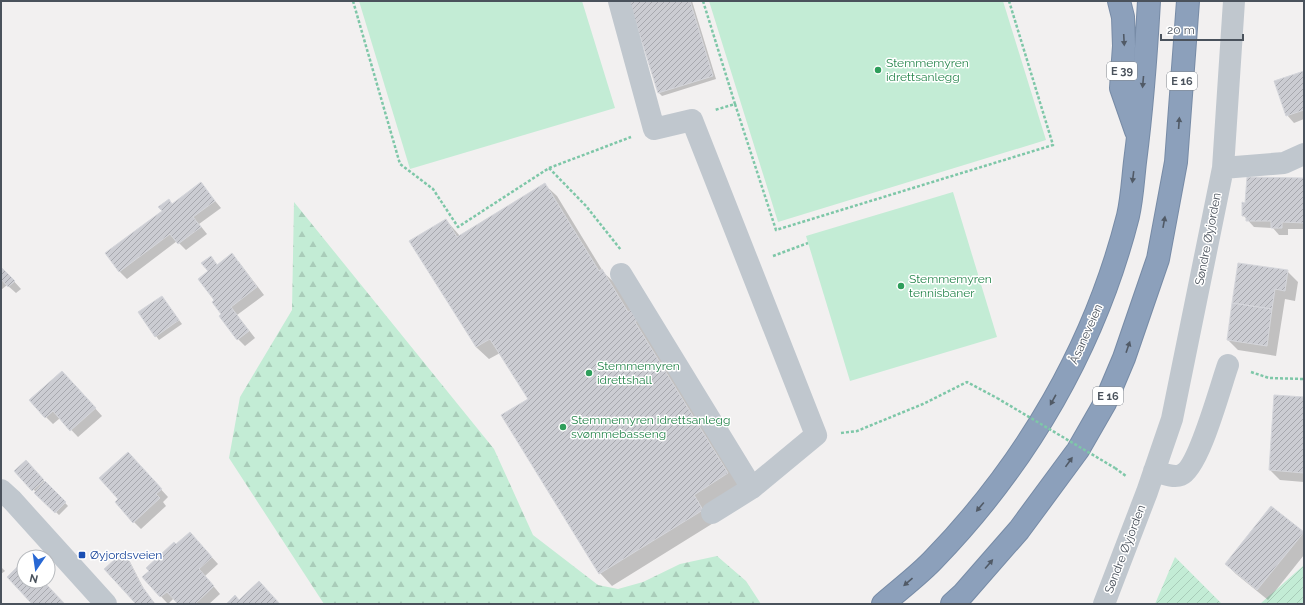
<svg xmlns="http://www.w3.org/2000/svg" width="1305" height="605" font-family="Raleway,sans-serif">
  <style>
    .forest { fill: url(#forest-firs) }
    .garden { fill: url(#garden-furrows) }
    .pitch { fill: #c3ecd5 }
    .shadow { fill: #0003 }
    .building { fill: url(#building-hatch); stroke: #d5d6db }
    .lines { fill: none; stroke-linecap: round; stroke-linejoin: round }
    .highway-casing { stroke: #778ba6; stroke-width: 24 }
    .path { stroke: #7ec7a8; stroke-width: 2.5; stroke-dasharray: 3 2; stroke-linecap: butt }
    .minor { stroke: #c0c7ce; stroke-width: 22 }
    .highway { stroke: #8ca0bb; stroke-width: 22 }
    .path-bridge { stroke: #7ec7a8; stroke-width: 2.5; stroke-dasharray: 3 2; stroke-linecap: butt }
    .oneway { fill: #515a66 }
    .leisure-dot { fill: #2e9e5b; stroke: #fff; stroke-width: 1.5 }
    .transit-dot { fill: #1a4fb4; stroke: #fff; stroke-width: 1.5 }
    .labels { text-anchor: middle; stroke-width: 3; stroke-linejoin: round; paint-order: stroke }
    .shield { fill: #fff; stroke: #80868d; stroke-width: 1 }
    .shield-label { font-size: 11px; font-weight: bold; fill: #4a525c }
    .leisure-label { font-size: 12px; fill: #27864d; stroke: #fff; text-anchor: start }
    .street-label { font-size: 12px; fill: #4a525c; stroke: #fff }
    .transit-label { font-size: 12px; fill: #164399; stroke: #fff; text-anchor: start }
  </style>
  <defs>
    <pattern id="forest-firs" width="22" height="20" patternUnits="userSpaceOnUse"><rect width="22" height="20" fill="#c3ecd5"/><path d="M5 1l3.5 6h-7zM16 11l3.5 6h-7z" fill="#a9ccb9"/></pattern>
    <pattern id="garden-furrows" width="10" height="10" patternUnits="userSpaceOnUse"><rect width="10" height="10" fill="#c3ecd5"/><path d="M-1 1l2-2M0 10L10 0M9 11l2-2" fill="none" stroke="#a9ccb9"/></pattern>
    <pattern id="building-hatch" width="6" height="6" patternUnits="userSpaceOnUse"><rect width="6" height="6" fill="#cbccd2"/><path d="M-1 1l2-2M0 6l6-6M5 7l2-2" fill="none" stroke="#a7a8ae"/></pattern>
  </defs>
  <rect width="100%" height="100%" fill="#f2f0f0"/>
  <!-- forest -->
  <path class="forest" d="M294,202L494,449L533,535L598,585L618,589L643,582L680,564L717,556L746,581L761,604H324L229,458L240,397L292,310Z"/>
  <!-- garden -->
  <path class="garden" d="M1175,557L1222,604H1155Z
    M1304,565V604H1260Z"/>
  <!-- pitch -->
  <path class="pitch" d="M359,1H582L615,108L410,169Z
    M709,1H1003L1046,140L778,222Z
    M953,192L997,337L850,381L806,236Z"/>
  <!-- shadow -->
  <path class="shadow" d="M630,1H692L716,79L662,96L658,92Z
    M1304,72V119L1294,123L1287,115Z
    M1304,179V229H1288V235H1279L1273,228L1254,227L1243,215L1246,204Z
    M201,184L221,208L199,224L207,234L186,250L177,241L127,279L120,272L107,254Z
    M544,184L557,196L604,273L615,283L740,486L715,522L612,586L600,573L529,399L500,353L489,359L476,347L446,220L460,236Z
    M232,255L239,262L264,295L237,315L255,338L245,346L238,339L216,300L209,272L210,257L218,265Z
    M1,267L21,289L16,293L7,285L1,290Z
    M1287,271L1298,282L1295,301L1285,299L1276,356L1238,350L1228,340Z
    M162,297L182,324L159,340L139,313Z
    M69,379L102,416L78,437L60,418L53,424L46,417Z
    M1304,398V482L1280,480L1270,470Z
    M135,461L168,497L163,502L166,506L141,529L134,522L119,499Z
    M29,465L68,506L59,515L15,471Z
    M1271,508L1304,534V555L1268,600L1236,574L1226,564Z
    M197,541L218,564L205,576L220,594L209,604H179L174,598L168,604L143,577L176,545Z
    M124,552L127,556L144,589L155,604H137Z
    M1,567L5,571L1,574Z"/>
  <!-- building -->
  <path class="building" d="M629,1H690L713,76L658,93Z
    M1304,71V110L1286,116L1274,81Z
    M1247,177L1304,178V223L1282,222V228H1271V221H1246V216H1242V202L1245,203Z
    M201,182L215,201L193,217L201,227L178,244L170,234L119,272L105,253L162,211L158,207L169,199L172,204Z
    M545,183L599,271L602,269L628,312L633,309L639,319L635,322L728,473L694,495L703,510L599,574L501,415L528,399L490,339L476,347L409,241L446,219L457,237Z
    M232,253L257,287L231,307L249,331L237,340L219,316L221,314L212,302L214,300L198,279L208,271L201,263L211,256L217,265Z
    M1238,263L1288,270L1285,291L1275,289L1272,309L1232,303Z
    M1,267L15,281L8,287L1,279Z
    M162,296L179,320L155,337L138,312Z
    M1232,303L1272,309L1267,346L1227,340Z
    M62,371L96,408L70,431L53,411L45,418L29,400Z
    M1274,395L1304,397V473L1269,470Z
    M128,452L162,489L156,494L160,498L133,523L115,502L118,499L99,478Z
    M26,460L44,480L32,491L14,471Z
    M45,481L66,502L55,513L34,493Z
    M1271,506L1304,532L1257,590L1225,564Z
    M190,532L212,557L199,569L214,586L195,604H178L167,592L160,597L142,577L149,571L146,568L174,542L176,544Z
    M124,551L141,585L155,604H136L104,569Z
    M24,560V581H43L65,604H32L7,577Z
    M259,581L280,604H226L235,595L239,600Z"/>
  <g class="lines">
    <defs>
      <path id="highway" d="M1119,1L1123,17L1124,46L1121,88L1136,131
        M883,604C900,589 919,575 934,559C1027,463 1095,346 1128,216C1132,199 1133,179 1135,162C1142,108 1146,55 1149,1
        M952,604L963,594L1019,530L1078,450L1105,403L1124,358L1158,259L1176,162L1188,1"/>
    </defs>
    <!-- highway casing -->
    <use href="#highway" class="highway-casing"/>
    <!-- path -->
    <path class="path" d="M353,1L400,164L433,189L458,227L549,168L586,206L621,250
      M703,1L735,104L715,110
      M735,104L776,230L1053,145L1009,1
      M549,168L631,137
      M773,256L808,243
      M1251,372L1269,378L1304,379
      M841,433L857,431L923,404L967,382L997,398
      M1115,468L1126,476"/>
    <!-- minor -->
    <path class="minor" d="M619,1L654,129L692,120L816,435L752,488L712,513
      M1223,168L1284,163L1304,154
      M621,274L752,488
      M1154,471C1162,473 1173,478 1181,475C1199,468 1221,384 1228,365
      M1,490L12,500L106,604
      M1104,604L1147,492L1172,419L1223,168L1234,1"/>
    <!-- highway -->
    <use href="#highway" class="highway"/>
    <!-- path-bridge -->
    <path class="path-bridge" d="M997,398L1115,468"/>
  </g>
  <!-- one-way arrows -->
  <defs><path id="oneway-solid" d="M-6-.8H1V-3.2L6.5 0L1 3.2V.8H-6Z"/></defs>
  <g class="oneway">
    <use href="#oneway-solid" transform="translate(1124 40) rotate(87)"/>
    <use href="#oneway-solid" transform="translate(1143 82) rotate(95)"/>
    <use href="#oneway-solid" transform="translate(1179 123) rotate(-86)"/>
    <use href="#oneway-solid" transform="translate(1133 177) rotate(97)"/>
    <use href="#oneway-solid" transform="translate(1164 222) rotate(-80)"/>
    <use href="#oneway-solid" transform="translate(1128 347) rotate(-71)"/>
    <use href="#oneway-solid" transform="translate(1053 400) rotate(119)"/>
    <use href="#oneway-solid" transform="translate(1069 462) rotate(-54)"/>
    <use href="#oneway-solid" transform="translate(980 507) rotate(130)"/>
    <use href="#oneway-solid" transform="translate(989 564) rotate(-49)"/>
    <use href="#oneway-solid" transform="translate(908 582) rotate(139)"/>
  </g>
  <!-- markers -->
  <g class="leisure-dot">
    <circle cx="878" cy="70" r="4"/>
    <circle cx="901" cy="286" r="4"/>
    <circle cx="589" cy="373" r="4"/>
    <circle cx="563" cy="427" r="4"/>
  </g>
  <rect class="transit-dot" x="78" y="551" width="8" height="8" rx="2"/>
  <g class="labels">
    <!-- shield labels -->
    <g class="shield">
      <rect x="1107" y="62" width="30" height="18" rx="3"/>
      <rect x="1167" y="72" width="30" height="18" rx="3"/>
      <rect x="1093" y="387" width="30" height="18" rx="3"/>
    </g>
    <g class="shield-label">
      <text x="1122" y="75">E 39</text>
      <text x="1182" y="85">E 16</text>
      <text x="1108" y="400">E 16</text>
    </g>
    <!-- leisure labels -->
    <g class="leisure-label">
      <text x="886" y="67">Stemmemyren<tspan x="886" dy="14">idrettsanlegg</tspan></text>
      <text x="909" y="283">Stemmemyren<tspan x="909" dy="14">tennisbaner</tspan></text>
      <text x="597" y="370">Stemmemyren<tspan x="597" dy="14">idrettshall</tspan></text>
      <text x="571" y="424">Stemmemyren idrettsanlegg<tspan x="571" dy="14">svømmebasseng</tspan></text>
    </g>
    <!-- street labels -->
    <g class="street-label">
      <text transform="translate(1208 239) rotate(-79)" y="4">Søndre Øyjorden</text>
      <text transform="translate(1086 334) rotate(-66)" y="4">Åsaneveien</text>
      <text transform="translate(1125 549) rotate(-69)" y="4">Søndre Øyjorden</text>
    </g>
    <!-- transit labels -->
    <g class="transit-label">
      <text x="90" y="559">Øyjordsveien</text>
    </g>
  </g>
  <!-- border -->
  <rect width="1305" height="605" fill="none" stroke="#4a525c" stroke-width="4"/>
  <!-- north arrow -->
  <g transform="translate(36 569) rotate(193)"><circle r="19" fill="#ffffff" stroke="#b7babe"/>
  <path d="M0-3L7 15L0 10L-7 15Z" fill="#2868d4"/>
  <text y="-6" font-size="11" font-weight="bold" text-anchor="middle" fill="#4a525c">N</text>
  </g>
  <!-- scale -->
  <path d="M1161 34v6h82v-6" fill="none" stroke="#4a525c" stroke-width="2"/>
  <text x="1167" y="34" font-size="12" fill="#4a525c" stroke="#ffffff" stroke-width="3" paint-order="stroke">20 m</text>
</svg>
